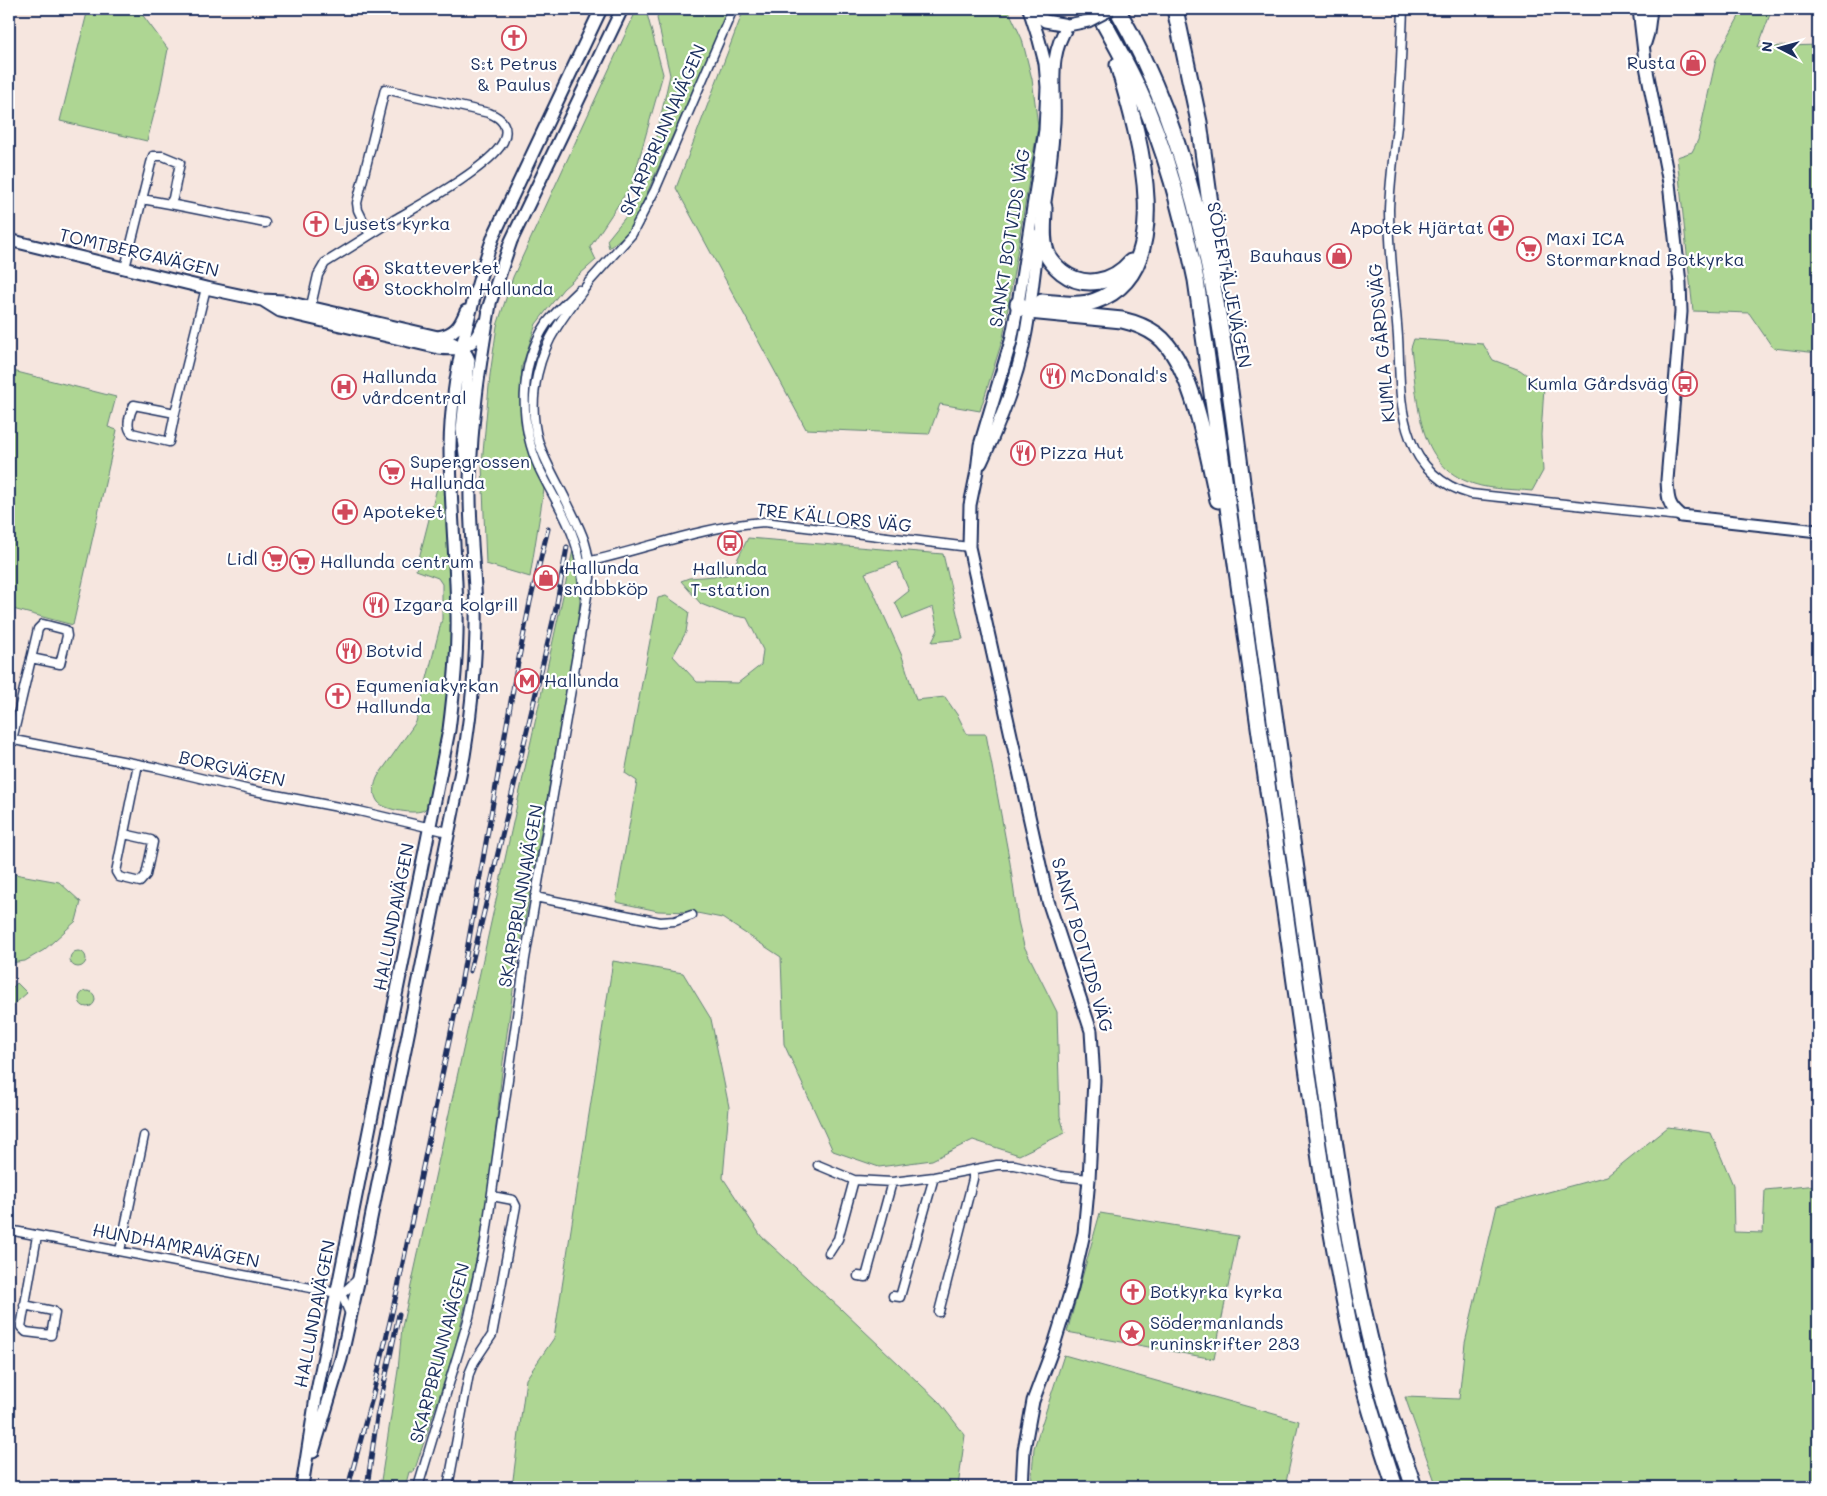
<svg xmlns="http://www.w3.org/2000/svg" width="1827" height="1496" font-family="Mali,sans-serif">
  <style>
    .green { fill: #aed693; stroke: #648278 }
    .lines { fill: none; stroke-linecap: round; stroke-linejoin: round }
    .street-casing { stroke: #1b2f5e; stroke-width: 11 }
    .secondary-casing { stroke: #1b2f5e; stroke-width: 15 }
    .highway-casing { stroke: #1b2f5e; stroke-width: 19 }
    .street { stroke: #fff; stroke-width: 8 }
    .secondary { stroke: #fff; stroke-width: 11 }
    .highway { stroke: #fff; stroke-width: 15 }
    .rail-casing { stroke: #1b2f5e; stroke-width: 5 }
    .rail { stroke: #fff; stroke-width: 3; stroke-dasharray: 9; stroke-linecap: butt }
    .secondary-bridge-casing { stroke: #1b2f5e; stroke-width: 15; stroke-linecap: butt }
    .secondary-bridge { stroke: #fff; stroke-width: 11 }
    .labels { text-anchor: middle; stroke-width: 4.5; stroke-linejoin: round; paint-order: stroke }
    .poi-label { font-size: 18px; fill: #1b2f5e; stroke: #fff; text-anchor: start }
    .street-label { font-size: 18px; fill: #1b2f5e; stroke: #fff }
  </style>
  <rect width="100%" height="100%" fill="#f6e6df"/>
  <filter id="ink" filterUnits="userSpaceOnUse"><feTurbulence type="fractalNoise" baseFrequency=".02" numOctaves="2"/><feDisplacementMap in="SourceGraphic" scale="10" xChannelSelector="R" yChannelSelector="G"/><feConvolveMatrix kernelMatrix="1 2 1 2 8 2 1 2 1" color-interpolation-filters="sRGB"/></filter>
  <g filter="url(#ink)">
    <!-- green -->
    <path class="green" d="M88,9H138L168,49L159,95L147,141L60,121Z
      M637,9H649L647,14L663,74L632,184L590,247L596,260L563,289L536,324L522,366L520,396L523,433L530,458L544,489L530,577L486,564L482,464L490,375L497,326L513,277Z
      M659,9H729L630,231L609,248L607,240L628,214L648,173L670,75L657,18Z
      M744,9H1008L1022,39L1032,79L1038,126L1003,338L980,411L940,404L929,434L806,429L676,188Z
      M1743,9H1772L1758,47L1818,45V353L1773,348L1749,313L1693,311L1677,157L1692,152L1698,140L1716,59Z
      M1414,339L1483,344L1493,360L1520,370L1544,387L1541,435L1543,471L1532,491C1513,489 1492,490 1474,484C1415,466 1418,399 1411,348Z
      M9,370L116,397L108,427L117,430L73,625L9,608Z
      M443,474L445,481C447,539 453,598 450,656C448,703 439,750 432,796C430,802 429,806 424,810C416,815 384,810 378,802C372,794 374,784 378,776L416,722L442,619V584L438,578L416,570L438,484Z
      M748,538L943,554L963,639L932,642L938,630L933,607L903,619L895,602L909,591L897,562L865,573L902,656L916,700L945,697L958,716L967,734H986L1010,863L1018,921L1024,946L1057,1012L1060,1116L1065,1133L1019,1155L973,1140L932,1160L879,1167L833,1151L784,1044L781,957L722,918L692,912L658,911L616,902L637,781L625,773L658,598L666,596L689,612L686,632L673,656L697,682L738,683L761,665L763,650L747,618L726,614L701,604L681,581L689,578L727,575L737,560Z
      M573,550L580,600L576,638L515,976L503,1062L488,1200L474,1270L454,1352L414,1472H409L405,1487H380L398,1370L402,1327Z
      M9,873L59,882L81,902L76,921L44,950L25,961L9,963Z
      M70 959a8 8 0 1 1 16 0a8 8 0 1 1-16 0Z
      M613,961L683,973L711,1019L729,1107L723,1178L761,1236L842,1310L939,1402L965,1435L958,1487H512L526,1379L554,1338Z
      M17,983L27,993L11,1007L9,1004V991Z
      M79 999a8 8 0 1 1 16 0a8 8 0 1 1-16 0Z
      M1668,1127L1711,1133L1733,1185L1734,1232L1763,1233L1765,1190L1818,1185V1487H1437L1405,1397L1459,1399L1465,1343L1497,1206L1607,1176Z
      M1100,1213L1238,1236L1214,1359L1067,1332Z
      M1064,1355L1299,1421L1285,1487H1031L1034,1448Z"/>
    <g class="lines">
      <defs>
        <path id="street" d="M1403,9C1402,48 1400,87 1397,126C1394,153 1390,181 1389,209C1389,251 1395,294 1398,337C1400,369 1398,407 1410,438C1419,466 1443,487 1471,494L1680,516
          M170,204L265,223
          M125,268L151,163L153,156H163L180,163L173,198L170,204L142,199
          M588,283L632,234L655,190L733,9
          M579,290C568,301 556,311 547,323C518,365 519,425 540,470C551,493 566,515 574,539C581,557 582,576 585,595
          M310,310L318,275L325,263C348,249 371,234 394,220C420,205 490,167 503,142C510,127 502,118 489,113L385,89L357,203L358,210L370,235
          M175,413L169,442L132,433C125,427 130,413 134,405L175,413L206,288
          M587,562C646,549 703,526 764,522L969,547
          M9,739L158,768L250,790L359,811L448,832
          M12,740L38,629L43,624L66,630L67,636L60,664L31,658
          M124,834L151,840L153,842L146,875L140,882L119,877L116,872L138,764
          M535,897L660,922L675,921L692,915
          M818,1165L854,1180L892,1182L934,1177L997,1165H1015L1060,1176L1089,1179
          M9,1230L337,1293L344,1292L358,1279
          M120,1251L144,1136
          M829,1253L838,1239L854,1180
          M858,1276L866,1277L892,1182
          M337,1293L343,1298L350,1314
          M893,1296L900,1297L934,1177
          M24,1305L53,1311L55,1313L51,1335L26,1332L21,1327L37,1236
          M939,1312L973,1179V1170
          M418,1487L469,1317L485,1242L525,959L590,578C590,543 578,526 564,496C553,474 538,450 535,426C530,392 539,355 557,327C567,311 579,296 590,281
          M448,1487L469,1374L474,1362L492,1335L516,1206L513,1200L492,1196"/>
        <path id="secondary" d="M1030,9L1045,21L1068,25C1047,58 1056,86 1054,122C1052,153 1048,184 1043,214
          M1639,9L1645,61L1669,183L1680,283L1681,312L1667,480C1668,497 1667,505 1681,516L1818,531
          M1645,43L1648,33L1651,9
          M9,240L206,288L262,300L283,301L438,337C451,342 464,346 469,360L462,430L466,462
          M264,301L280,311L439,348C462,351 474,347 483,324
          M488,309L511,241L622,9
          M438,337C455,334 460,326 466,311
          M981,463C1001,421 1018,378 1026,332C1032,299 1034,265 1040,233
          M313,1452L341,1359L359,1278L464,756C472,706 477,656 476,605C474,564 469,522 470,481C471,421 480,363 490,304
          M302,1487L317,1391L449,730C454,691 458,652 457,613C456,557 450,501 450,446C451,378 471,299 494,235L601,9
          M1022,1487L1024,1450L1033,1401L1054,1345L1072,1287L1084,1233L1089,1179L1094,1080L1091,1031L1048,901L969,547L970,505L977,471L980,445L1011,341L1018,304L1045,130L1047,87L1045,63L1039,40L1029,9"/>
        <path id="highway" d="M1096,9C1110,34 1125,60 1137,86C1166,148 1182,214 1196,280L1323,1181C1333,1241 1343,1301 1357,1360C1367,1403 1381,1445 1395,1487
          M1117,9C1210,168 1225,357 1249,536C1271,692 1293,848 1315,1004C1332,1122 1345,1240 1374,1356C1384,1401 1399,1444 1414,1487
          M1175,9L1199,122L1219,270
          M1044,207C1044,222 1041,240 1047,254C1050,261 1056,267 1062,272C1084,289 1113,283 1131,262
          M1042,302C1059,303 1078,307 1095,301C1182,271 1136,127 1118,65
          M1018,304L1029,311L1122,320C1135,323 1146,327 1157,335C1193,362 1208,457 1218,500"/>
      </defs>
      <!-- street casing -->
      <use href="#street" class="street-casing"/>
      <!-- secondary casing -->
      <use href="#secondary" class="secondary-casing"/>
      <!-- highway casing -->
      <use href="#highway" class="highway-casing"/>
      <!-- street -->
      <use href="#street" class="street"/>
      <!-- secondary -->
      <use href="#secondary" class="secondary"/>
      <!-- highway -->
      <use href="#highway" class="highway"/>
      <defs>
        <path id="rail" d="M470,971L556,608L567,547
          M348,1487L372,1398L398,1287L461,984L515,678L530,602L548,529
          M367,1487L377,1417L399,1314"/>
      </defs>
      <!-- rail casing -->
      <use href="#rail" class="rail-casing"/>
      <!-- rail -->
      <use href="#rail" class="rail"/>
      <defs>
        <path id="secondary-bridge" d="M1068,25L1088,21L1111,9"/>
      </defs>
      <!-- secondary-bridge casing -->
      <use href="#secondary-bridge" class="secondary-bridge-casing"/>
      <!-- secondary-bridge -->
      <use href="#secondary-bridge" class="secondary-bridge"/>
    </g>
  </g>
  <!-- icons -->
  <defs>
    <symbol id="church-ring" viewBox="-11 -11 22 22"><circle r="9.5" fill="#fff" stroke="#d1495b" stroke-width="1.5"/><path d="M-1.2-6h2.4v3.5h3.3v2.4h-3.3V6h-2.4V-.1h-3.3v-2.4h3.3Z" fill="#d1495b"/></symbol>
    <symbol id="shop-ring" viewBox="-11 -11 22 22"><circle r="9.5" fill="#fff" stroke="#d1495b" stroke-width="1.5"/><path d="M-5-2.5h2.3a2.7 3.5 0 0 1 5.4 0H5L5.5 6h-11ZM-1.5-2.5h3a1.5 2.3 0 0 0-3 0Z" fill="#d1495b"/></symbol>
    <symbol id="pharmacy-ring" viewBox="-11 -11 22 22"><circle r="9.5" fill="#fff" stroke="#d1495b" stroke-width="1.5"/><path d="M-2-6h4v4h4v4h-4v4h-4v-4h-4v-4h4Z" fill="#d1495b"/></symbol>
    <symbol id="supermarket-ring" viewBox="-11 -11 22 22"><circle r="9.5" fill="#fff" stroke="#d1495b" stroke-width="1.5"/><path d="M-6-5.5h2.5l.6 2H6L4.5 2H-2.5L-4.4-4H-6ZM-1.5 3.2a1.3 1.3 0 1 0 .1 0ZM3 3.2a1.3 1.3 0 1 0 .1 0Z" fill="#d1495b"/></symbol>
    <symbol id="civic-ring" viewBox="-11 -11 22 22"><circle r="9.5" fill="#fff" stroke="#d1495b" stroke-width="1.5"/><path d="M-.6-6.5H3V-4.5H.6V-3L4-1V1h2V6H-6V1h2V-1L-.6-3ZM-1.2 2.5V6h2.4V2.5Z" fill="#d1495b"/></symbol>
    <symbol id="restaurant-ring" viewBox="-11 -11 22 22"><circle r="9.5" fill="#fff" stroke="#d1495b" stroke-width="1.5"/><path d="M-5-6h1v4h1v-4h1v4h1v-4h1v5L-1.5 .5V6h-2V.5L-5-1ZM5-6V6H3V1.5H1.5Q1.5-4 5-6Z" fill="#d1495b"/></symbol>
    <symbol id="bus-ring" viewBox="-11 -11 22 22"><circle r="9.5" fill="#fff" stroke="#d1495b" stroke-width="1.5"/><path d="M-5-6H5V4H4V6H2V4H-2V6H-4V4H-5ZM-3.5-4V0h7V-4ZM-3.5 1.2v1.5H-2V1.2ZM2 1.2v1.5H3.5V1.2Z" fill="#d1495b"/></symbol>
    <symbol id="hospital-ring" viewBox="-11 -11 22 22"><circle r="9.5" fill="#fff" stroke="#d1495b" stroke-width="1.5"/><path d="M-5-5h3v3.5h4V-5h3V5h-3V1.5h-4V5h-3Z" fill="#d1495b"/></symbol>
    <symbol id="metro-ring" viewBox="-11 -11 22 22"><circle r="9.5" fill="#fff" stroke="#d1495b" stroke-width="1.5"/><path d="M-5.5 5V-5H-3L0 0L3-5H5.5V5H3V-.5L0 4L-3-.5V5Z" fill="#d1495b"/></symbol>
    <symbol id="sight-ring" viewBox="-11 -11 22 22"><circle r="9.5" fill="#fff" stroke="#d1495b" stroke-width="1.5"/><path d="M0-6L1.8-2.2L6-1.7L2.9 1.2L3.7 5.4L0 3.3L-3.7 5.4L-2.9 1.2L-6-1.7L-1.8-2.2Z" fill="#d1495b"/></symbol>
  </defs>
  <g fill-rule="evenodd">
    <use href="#church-ring" x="500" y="24" width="28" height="28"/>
    <use href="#shop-ring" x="1679" y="49" width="28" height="28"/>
    <use href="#church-ring" x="302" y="210" width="28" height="28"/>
    <use href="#pharmacy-ring" x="1487" y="214" width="28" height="28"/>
    <use href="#supermarket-ring" x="1515" y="235" width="28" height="28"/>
    <use href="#shop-ring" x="1325" y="242" width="28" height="28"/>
    <use href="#civic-ring" x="352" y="264" width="28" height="28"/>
    <use href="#restaurant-ring" x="1039" y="362" width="28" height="28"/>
    <use href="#bus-ring" x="1671" y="370" width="28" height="28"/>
    <use href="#hospital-ring" x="330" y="373" width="28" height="28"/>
    <use href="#restaurant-ring" x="1009" y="439" width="28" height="28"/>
    <use href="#supermarket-ring" x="378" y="458" width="28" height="28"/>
    <use href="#pharmacy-ring" x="331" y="498" width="28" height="28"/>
    <use href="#bus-ring" x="716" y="529" width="28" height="28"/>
    <use href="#supermarket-ring" x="261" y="545" width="28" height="28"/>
    <use href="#supermarket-ring" x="288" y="548" width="28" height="28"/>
    <use href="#shop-ring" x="532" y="564" width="28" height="28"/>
    <use href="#restaurant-ring" x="362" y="591" width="28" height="28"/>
    <use href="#restaurant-ring" x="335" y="637" width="28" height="28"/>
    <use href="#metro-ring" x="513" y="667" width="28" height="28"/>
    <use href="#church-ring" x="324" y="682" width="28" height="28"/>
    <use href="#church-ring" x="1119" y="1278" width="28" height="28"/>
    <use href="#sight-ring" x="1118" y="1319" width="28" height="28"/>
  </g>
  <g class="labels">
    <!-- poi labels -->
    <g class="poi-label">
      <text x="1676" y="69" text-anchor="end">Rusta</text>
      <text x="514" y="70" text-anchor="middle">S:t Petrus<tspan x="514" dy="21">&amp; Paulus</tspan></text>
      <text x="334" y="230">Ljusets kyrka</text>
      <text x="1484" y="234" text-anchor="end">Apotek Hjärtat</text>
      <text x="1546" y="245">Maxi ICA<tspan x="1546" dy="21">Stormarknad Botkyrka</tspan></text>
      <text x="1322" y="262" text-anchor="end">Bauhaus</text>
      <text x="384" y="274">Skatteverket<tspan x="384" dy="21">Stockholm Hallunda</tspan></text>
      <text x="1070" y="382">McDonald's</text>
      <text x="362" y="383">Hallunda<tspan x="362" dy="21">vårdcentral</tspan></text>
      <text x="1668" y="390" text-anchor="end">Kumla Gårdsväg</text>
      <text x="1040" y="459">Pizza Hut</text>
      <text x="410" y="468">Supergrossen<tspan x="410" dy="21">Hallunda</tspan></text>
      <text x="362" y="518">Apoteket</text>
      <text x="258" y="565" text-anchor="end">Lidl</text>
      <text x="320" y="568">Hallunda centrum</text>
      <text x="564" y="574">Hallunda<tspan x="564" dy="21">snabbköp</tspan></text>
      <text x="730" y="575" text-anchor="middle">Hallunda<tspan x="730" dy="21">T-station</tspan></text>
      <text x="394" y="611">Izgara kolgrill</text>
      <text x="366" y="657">Botvid</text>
      <text x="544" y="687">Hallunda</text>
      <text x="356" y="692">Equmeniakyrkan<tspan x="356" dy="21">Hallunda</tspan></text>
      <text x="1150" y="1298">Botkyrka kyrka</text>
      <text x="1150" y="1329">Södermanlands<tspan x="1150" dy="21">runinskrifter 283</tspan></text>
    </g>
    <!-- street labels -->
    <g class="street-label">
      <text transform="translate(663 130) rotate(-66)" y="6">SKARPBRUNNAVÄGEN</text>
      <text transform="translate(1010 238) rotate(-81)" y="6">SANKT BOTVIDS VÄG</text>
      <text transform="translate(139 253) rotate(13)" y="6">TOMTBERGAVÄGEN</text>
      <text transform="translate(1229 285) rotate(79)" y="6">SÖDERTÄLJEVÄGEN</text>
      <text transform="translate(1382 343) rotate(-95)" y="6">KUMLA GÅRDSVÄG</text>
      <text transform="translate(834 518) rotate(6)" y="6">TRE KÄLLORS VÄG</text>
      <text transform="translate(232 769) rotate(13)" y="6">BORGVÄGEN</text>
      <text transform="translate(521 896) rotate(-80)" y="6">SKARPBRUNNAVÄGEN</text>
      <text transform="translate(394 917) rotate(-79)" y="6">HALLUNDAVÄGEN</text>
      <text transform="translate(1082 945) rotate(74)" y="6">SANKT BOTVIDS VÄG</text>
      <text transform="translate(176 1246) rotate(11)" y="6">HUNDHAMRAVÄGEN</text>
      <text transform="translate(315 1314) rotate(-79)" y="6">HALLUNDAVÄGEN</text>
      <text transform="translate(440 1353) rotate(-75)" y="6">SKARPBRUNNAVÄGEN</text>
    </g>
  </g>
  <!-- margin -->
  <rect width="1827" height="1496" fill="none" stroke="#fff" stroke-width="30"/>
  <rect x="15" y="15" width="1797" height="1466" fill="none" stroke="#1b2f5e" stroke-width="2" filter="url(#ink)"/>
  <!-- north arrow -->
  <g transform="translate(1780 48) rotate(276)" stroke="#ffffff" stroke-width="4" paint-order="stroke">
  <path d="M0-4L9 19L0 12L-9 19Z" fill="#1b2f5e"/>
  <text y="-8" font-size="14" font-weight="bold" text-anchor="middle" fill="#1b2f5e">N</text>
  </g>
</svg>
